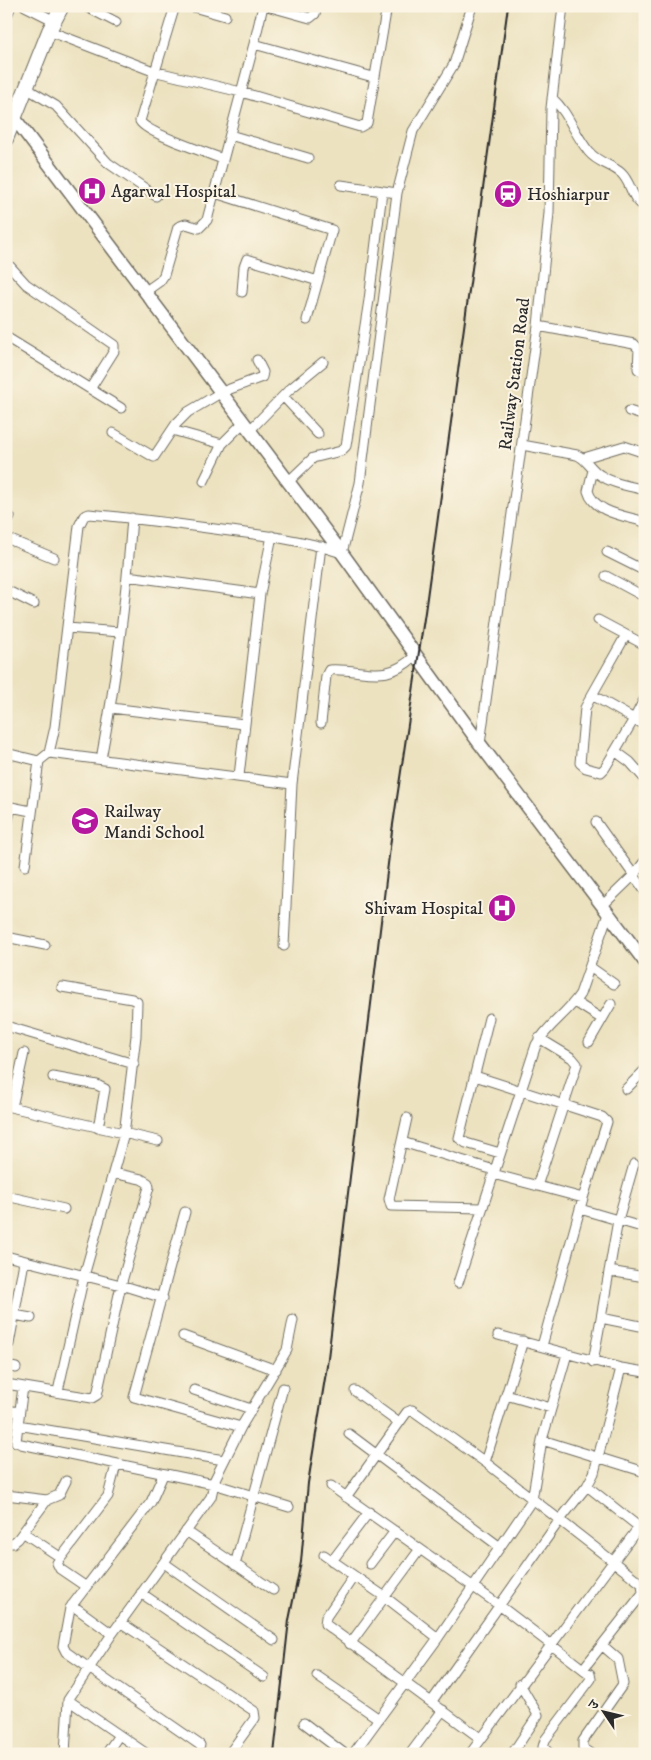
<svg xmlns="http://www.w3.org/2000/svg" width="651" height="1760" font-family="'IM FELL DW Pica','Noto Serif Devanagari',serif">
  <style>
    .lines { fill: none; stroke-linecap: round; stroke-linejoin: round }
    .minor-casing { stroke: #6f6b5f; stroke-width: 11 }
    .secondary-casing { stroke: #6f6b5f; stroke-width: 15 }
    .primary-casing { stroke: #6f6b5f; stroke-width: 16 }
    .minor { stroke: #fff; stroke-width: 9 }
    .secondary { stroke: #fff; stroke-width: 12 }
    .primary { stroke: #fff; stroke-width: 14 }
    .rail { stroke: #2b2b2b; stroke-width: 2 }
    .labels { text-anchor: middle; stroke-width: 4; stroke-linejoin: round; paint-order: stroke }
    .poi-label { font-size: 18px; fill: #2b2b2b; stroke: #fcf5e5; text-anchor: start }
    .street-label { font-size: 18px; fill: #2b2b2b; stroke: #fcf5e5 }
  </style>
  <rect width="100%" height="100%" fill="#fcf5e5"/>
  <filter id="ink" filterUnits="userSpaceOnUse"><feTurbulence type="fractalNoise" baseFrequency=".02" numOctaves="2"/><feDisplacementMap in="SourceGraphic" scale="10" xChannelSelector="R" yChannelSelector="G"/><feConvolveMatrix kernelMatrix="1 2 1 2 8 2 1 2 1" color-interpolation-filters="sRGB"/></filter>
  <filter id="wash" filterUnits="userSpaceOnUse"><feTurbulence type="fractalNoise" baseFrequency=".0096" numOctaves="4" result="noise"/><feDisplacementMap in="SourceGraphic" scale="20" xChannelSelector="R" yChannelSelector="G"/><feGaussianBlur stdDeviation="1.12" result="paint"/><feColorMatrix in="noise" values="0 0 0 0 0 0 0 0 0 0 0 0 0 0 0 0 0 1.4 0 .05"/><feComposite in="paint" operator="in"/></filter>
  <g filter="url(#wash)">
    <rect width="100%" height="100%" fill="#ece2c0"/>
  </g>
  <g filter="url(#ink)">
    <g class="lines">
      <defs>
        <path id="minor" d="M25,6L55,21
          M85,6L116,22
          M175,6L140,121C146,133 207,153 223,159
          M190,6L225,16
          M263,6L254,44L373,77
          M267,6L310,18L315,14L317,6
          M6,18L11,6
          M49,31L153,71L241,92L360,127L367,123L387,6
          M26,88L56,106L108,163L156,196
          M552,98C569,113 574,134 589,152C598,163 611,164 621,173C632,183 630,198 645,207
          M230,135L308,158
          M341,185L397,193
          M215,193L332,230L307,320
          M6,262L26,284L114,345V351L90,389
          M146,291L160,281L164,275L178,227L186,224L199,228L207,220L254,44
          M242,292L244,267L247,259L318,281
          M538,326L634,344L639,349L638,369L645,373
          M6,337L121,408
          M283,396L318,434
          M629,411L645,416
          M172,430L222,444
          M249,431L289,390L323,362
          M113,433L154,457L176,424L188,412L222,392L262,377L263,372L257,360
          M522,445L577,455C587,459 590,469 600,475C613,484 630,486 645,490
          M584,458L624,446L645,453
          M593,470L588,491C594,513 626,516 645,522
          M204,481L222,444L243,423
          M288,482L313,458L341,451L346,446L369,300L382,192
          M6,525L10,517
          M6,538L54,558
          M607,552L645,571
          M127,576L260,594
          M606,576L645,597
          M6,590L34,604
          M598,620L645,645
          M67,628L120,632
          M592,695L634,719L605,768L601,772L586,768L580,763L585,708L592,695L626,635
          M645,698L634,719L645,725
          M111,708L244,724
          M321,723L326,676L329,670C366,668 384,685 415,656
          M480,744L538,326L549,213L551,108L563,6
          M615,751L630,762L645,779
          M6,753L39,761
          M49,753L292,784L321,546
          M101,759C116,680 126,599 132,518
          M239,776L260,594L272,536
          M6,806L31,811
          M596,822L645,891
          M6,829L11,807
          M25,866L39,761L49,753L55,727L79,526L84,516L89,514C134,518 178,524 222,530C263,535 304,540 342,553L360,483L397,193L413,131L454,64L472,6
          M602,906L633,876L645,861
          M6,937L45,945
          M284,946L292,784
          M590,967L614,984
          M62,987L132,999L137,1002L136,1036L124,1134L113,1173
          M575,1002L602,1019
          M489,1018L459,1138L466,1143L500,1153
          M6,1026L134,1064
          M589,1042L611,1004
          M475,1076L602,1117L607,1122L583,1198L542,1346
          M53,1077L97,1085L105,1089L98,1128
          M626,1089L645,1070
          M6,1106L158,1141
          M12,1107L24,1053
          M407,1118L389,1199L391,1206L482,1208
          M402,1142L494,1170
          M493,1174L583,1198
          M537,1186L577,1064L572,1058L539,1038
          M6,1196L64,1209
          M580,1209L645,1228
          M185,1212L134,1397L241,1427
          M6,1256L121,1285L163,1298
          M609,1271L645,1277
          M458,1283L536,1045C547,1025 568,1013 580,994L608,914
          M14,1315L31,1318
          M601,1318L618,1220L634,1164
          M183,1336L276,1370
          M9,1344L24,1262
          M593,1362L601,1318L645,1327
          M6,1366L16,1368
          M621,1368L645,1372
          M6,1384L92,1398L97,1395L121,1285L149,1187L148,1183L141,1179L113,1173L84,1276L58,1391
          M23,1387L18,1425L224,1460
          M194,1390L251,1409
          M355,1391L399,1423
          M506,1395L551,1408
          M6,1410L19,1412
          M18,1425L16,1442L21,1444L214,1484L289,1507
          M349,1434L500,1547
          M542,1440L645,1472
          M485,1462L523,1341
          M163,1475L151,1502L70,1608L63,1646L66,1652L200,1745
          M331,1486L499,1605L583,1669L643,1593L642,1584L485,1462L412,1410L407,1412L346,1497
          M6,1495L47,1500
          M186,1531L273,1590
          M24,1533L60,1557
          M6,1543H13L18,1539L47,1500L59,1495L66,1481
          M324,1555L385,1597L438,1638
          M332,1561L369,1512
          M164,1563L274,1640
          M370,1564L395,1531
          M235,1565L283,1388
          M354,1576L326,1617L325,1624L480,1738
          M85,1586L60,1569L57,1563L108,1496L116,1465
          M141,1593L264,1677
          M72,1605L112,1634
          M120,1622L254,1711L255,1718L229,1754
          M350,1644L420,1549
          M317,1676L379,1719
          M432,1701L559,1521L587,1486L594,1473L621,1368L498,1335
          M304,1723L345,1754
          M65,1754L68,1700
          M106,1754L119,1735
          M147,1754L68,1700L112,1634L211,1497L215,1479L241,1427L287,1350L293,1320
          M353,1754L438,1638L532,1500L542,1440L567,1354
          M410,1754L443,1710
          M470,1754L639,1527L587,1486
          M512,1754L538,1715L520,1684
          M550,1754L543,1747L545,1740L591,1679L590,1674L583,1669
          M592,1754L583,1748V1741L623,1684L618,1659L602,1645"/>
        <path id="secondary" d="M6,107L342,553L480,744L645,962"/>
        <path id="primary" d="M6,139L49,31L62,6"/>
      </defs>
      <!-- minor casing -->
      <use href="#minor" class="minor-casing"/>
      <!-- secondary casing -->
      <use href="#secondary" class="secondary-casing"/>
      <!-- primary casing -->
      <use href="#primary" class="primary-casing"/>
      <!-- minor -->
      <use href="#minor" class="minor"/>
      <!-- secondary -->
      <use href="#secondary" class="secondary"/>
      <!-- primary -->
      <use href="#primary" class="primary"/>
      <!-- rail -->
      <path class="rail" d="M274,1754L289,1620L301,1562L308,1483L327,1366L392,831L425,612L508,6"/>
    </g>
  </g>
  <!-- icons -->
  <defs>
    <symbol id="hospital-disc" viewBox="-11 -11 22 22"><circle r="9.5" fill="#b5179e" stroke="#fcf5e5"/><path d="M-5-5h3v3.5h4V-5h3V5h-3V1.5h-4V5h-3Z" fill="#fff"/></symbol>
    <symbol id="station-disc" viewBox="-11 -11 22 22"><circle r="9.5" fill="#b5179e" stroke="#fcf5e5"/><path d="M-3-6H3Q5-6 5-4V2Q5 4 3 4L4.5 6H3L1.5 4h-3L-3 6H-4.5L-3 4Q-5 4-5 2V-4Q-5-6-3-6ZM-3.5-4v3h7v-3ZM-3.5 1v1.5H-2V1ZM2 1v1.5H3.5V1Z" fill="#fff"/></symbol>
    <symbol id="school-disc" viewBox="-11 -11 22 22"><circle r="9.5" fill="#b5179e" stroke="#fcf5e5"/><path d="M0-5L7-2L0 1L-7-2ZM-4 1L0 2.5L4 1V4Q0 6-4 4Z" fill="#fff"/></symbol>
  </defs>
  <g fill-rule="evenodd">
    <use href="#hospital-disc" x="76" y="175" width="32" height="32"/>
    <use href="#station-disc" x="492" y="178" width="32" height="32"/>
    <use href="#school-disc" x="69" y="805" width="32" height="32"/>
    <use href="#hospital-disc" x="486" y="892" width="32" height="32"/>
  </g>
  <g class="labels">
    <!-- poi labels -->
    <g class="poi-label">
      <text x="111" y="197">Agarwal Hospital</text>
      <text x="527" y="200">Hoshiarpur</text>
      <text x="104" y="817">Railway<tspan x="104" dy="21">Mandi School</tspan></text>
      <text x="483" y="914" text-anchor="end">Shivam Hospital</text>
    </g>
    <!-- street labels -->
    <g class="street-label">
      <text transform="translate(514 374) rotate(-83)" y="6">Railway Station Road</text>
    </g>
  </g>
  <!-- margin -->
  <rect width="651" height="1760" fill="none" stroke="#fcf5e5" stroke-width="25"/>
  <!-- north arrow -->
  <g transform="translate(604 1712) rotate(305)" stroke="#fcf5e5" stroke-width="4" paint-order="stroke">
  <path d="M0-4L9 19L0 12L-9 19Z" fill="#2b2b2b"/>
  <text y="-8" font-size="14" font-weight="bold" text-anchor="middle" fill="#2b2b2b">उ</text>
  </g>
</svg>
